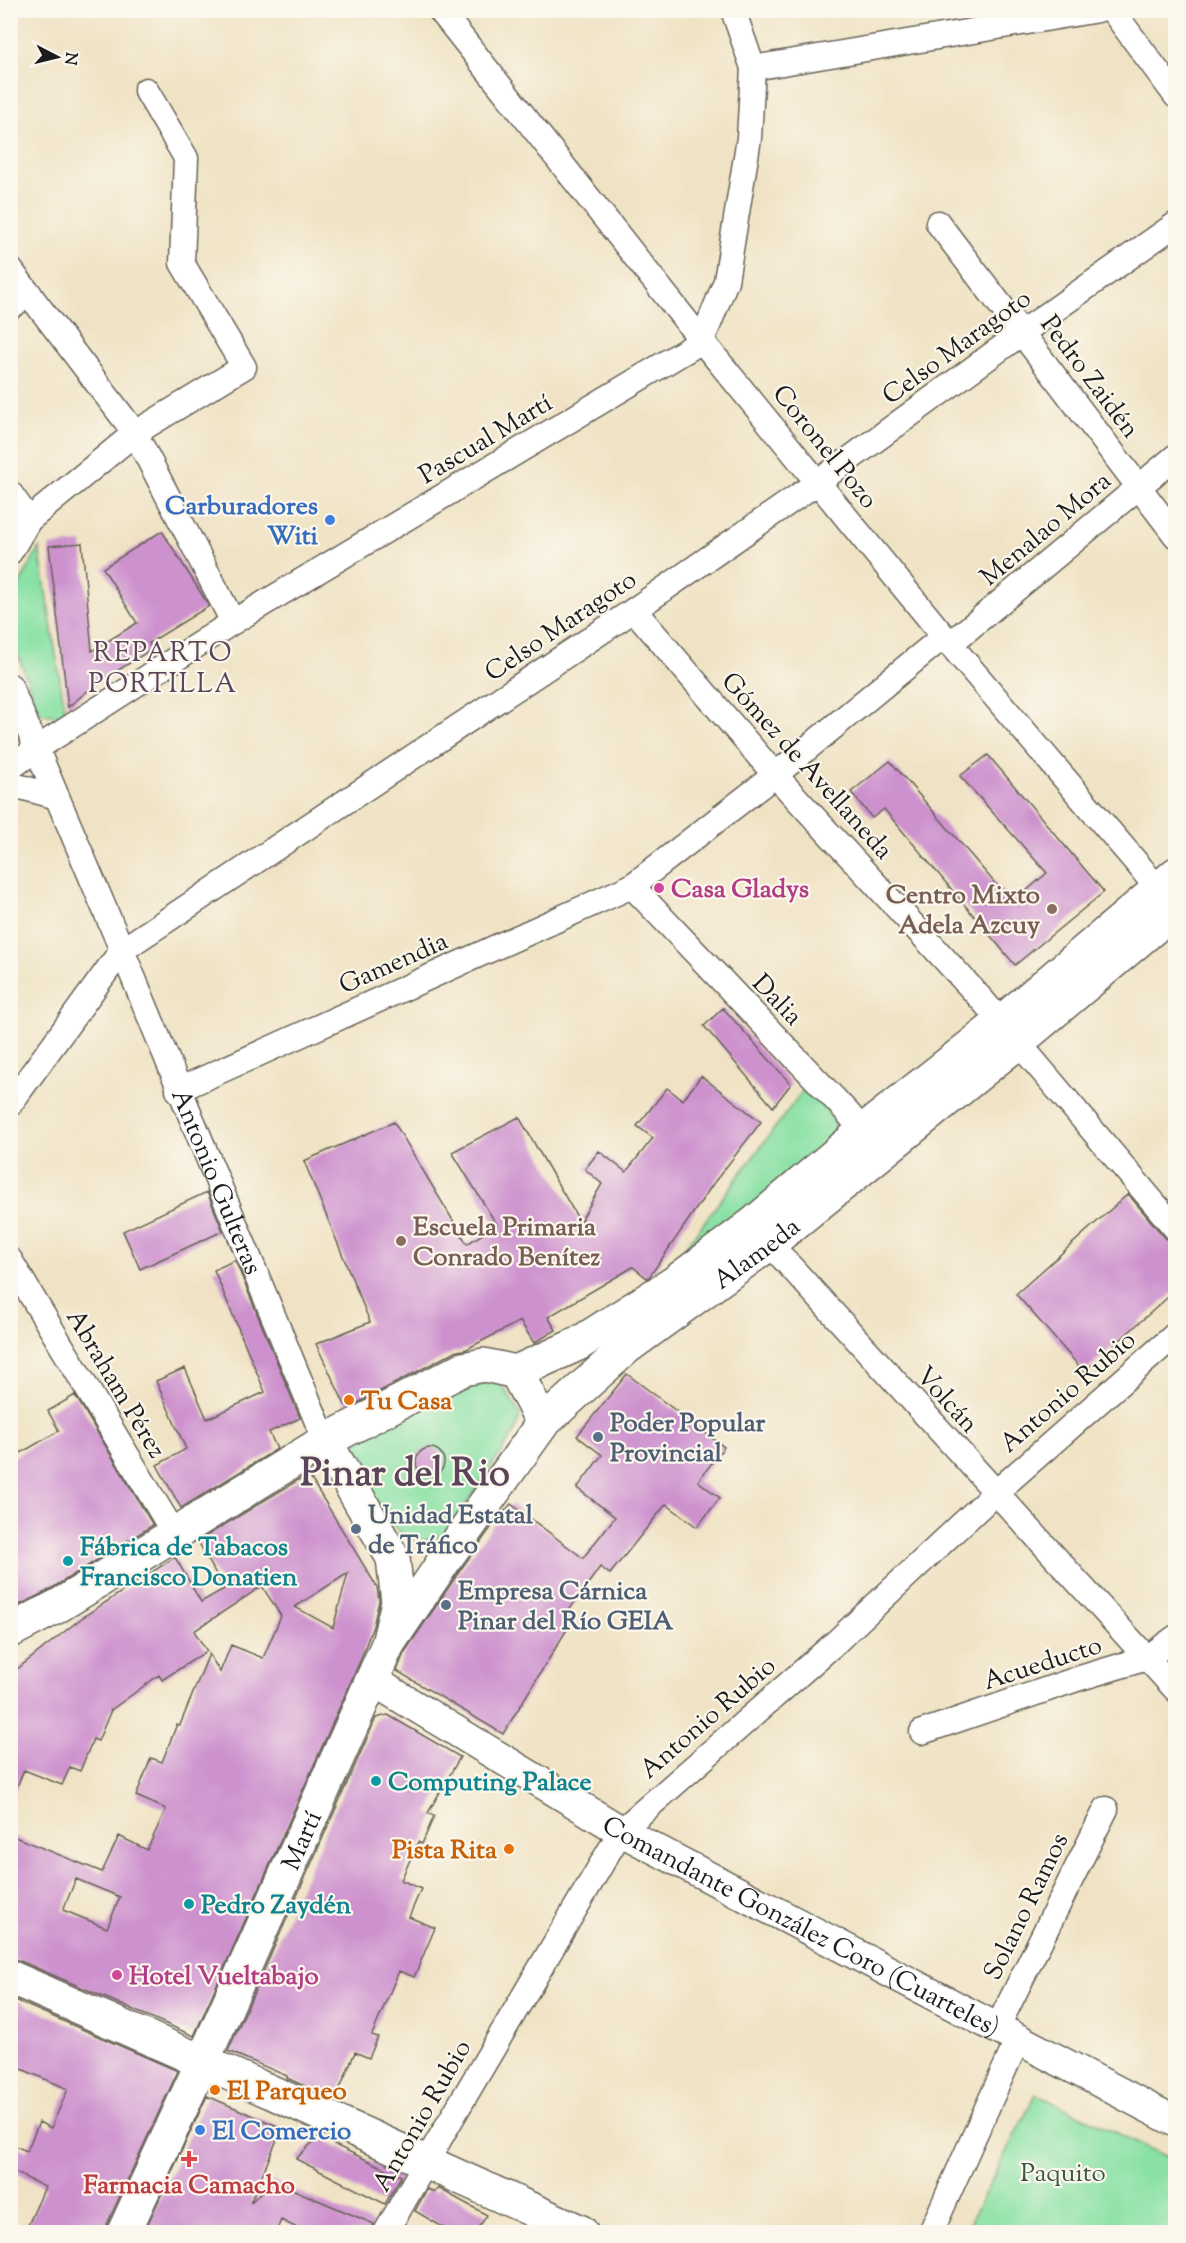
<svg xmlns="http://www.w3.org/2000/svg" width="1186" height="2243" font-family="'Sorts Mill Goudy',serif">
  <style>
    .green { fill: #89e1a5; stroke: #527e60; stroke-width: 1.5 }
    .building { fill: #cd91ce; fill-rule: evenodd }
    .lines { fill: none; stroke-linecap: round; stroke-linejoin: round }
    .minor-casing { stroke: #666257; stroke-width: 27 }
    .tertiary-casing { stroke: #666257; stroke-width: 33 }
    .primary-casing { stroke: #666257; stroke-width: 36 }
    .minor { stroke: #fff; stroke-width: 24 }
    .tertiary { stroke: #fff; stroke-width: 30 }
    .primary { stroke: #fff; stroke-width: 33 }
    .shop-dot { fill: #3f7fe0; stroke: #fbf7ec; stroke-width: 2 }
    .hotel-dot { fill: #d1479c; stroke: #fbf7ec; stroke-width: 2 }
    .education-dot { fill: #8d6e63; stroke: #fbf7ec; stroke-width: 2 }
    .food-dot { fill: #e8710a; stroke: #fbf7ec; stroke-width: 2 }
    .service-dot { fill: #5c6f8a; stroke: #fbf7ec; stroke-width: 2 }
    .culture-dot { fill: #0f9aa8; stroke: #fbf7ec; stroke-width: 2 }
    .health-dot { fill: #e0444e; stroke: #fbf7ec; stroke-width: 2 }
    .labels { text-anchor: middle; stroke-width: 4.5; stroke-linejoin: round; paint-order: stroke }
    .street-label { font-size: 26px; fill: #1c1c1c; stroke: #fbf7ec }
    .shop-label { font-size: 26px; font-weight: bold; fill: #366cbe; stroke: #fbf7ec; text-anchor: end }
    .hotel-label { font-size: 26px; font-weight: bold; fill: #b23c85; stroke: #fbf7ec; text-anchor: start }
    .education-label { font-size: 26px; font-weight: bold; fill: #785e54; stroke: #fbf7ec; text-anchor: end }
    .food-label { font-size: 26px; font-weight: bold; fill: #c56008; stroke: #fbf7ec; text-anchor: start }
    .service-label { font-size: 26px; font-weight: bold; fill: #4e5e75; stroke: #fbf7ec; text-anchor: start }
    .culture-label { font-size: 26px; font-weight: bold; fill: #0d838f; stroke: #fbf7ec; text-anchor: start }
    .park-label { font-size: 26px; fill: #3d5745; stroke: #fbf7ec }
    .health-label { font-size: 26px; font-weight: bold; fill: #be3a42; stroke: #fbf7ec }
    .neighbourhood-label { font-size: 27px; letter-spacing: 1.5px; fill: #5a455a; stroke: #fbf7ec }
    .town-label { font-size: 38px; font-weight: bold; fill: #5a455a; stroke: #fbf7ec }
  </style>
  <rect width="100%" height="100%" fill="#fbf7ec"/>
  <filter id="ink" filterUnits="userSpaceOnUse"><feTurbulence type="fractalNoise" baseFrequency=".0167" numOctaves="2"/><feDisplacementMap in="SourceGraphic" scale="12" xChannelSelector="R" yChannelSelector="G"/><feConvolveMatrix kernelMatrix="1 2 1 2 8 2 1 2 1" color-interpolation-filters="sRGB"/></filter>
  <filter id="wash" filterUnits="userSpaceOnUse"><feTurbulence type="fractalNoise" baseFrequency=".008" numOctaves="4" result="noise"/><feDisplacementMap in="SourceGraphic" scale="24" xChannelSelector="R" yChannelSelector="G"/><feGaussianBlur stdDeviation="1.35" result="paint"/><feColorMatrix in="noise" values="0 0 0 0 0 0 0 0 0 0 0 0 0 0 0 0 0 1.4 0 .05"/><feComposite in="paint" operator="in"/></filter>
  <g filter="url(#wash)">
    <rect width="100%" height="100%" fill="#f0e3c5"/>
    <!-- green -->
    <path class="green" d="M39,548L66,717L39,713L11,635V600Z
      M804,1089C826,1108 837,1114 838,1145L672,1265Z
      M484,1375C505,1382 509,1396 520,1415L516,1430L446,1534C434,1539 424,1543 410,1538C394,1533 352,1479 350,1462C348,1451 350,1445 355,1436Z
      M1036,2094L1175,2161V2232H965Z"/>
    <g id="blocks">
      <!-- building -->
      <path class="building" d="M162,531L209,606L149,643L152,649L96,684L68,707L49,546L82,543L92,651L137,623L103,568Z
        M988,755L1104,892L1015,965L884,809L872,818L851,792L890,761L1012,903L1047,873L960,776Z
        M723,1008L791,1084L773,1107L704,1026Z
        M701,1076L761,1122L713,1184L650,1276L647,1278L633,1267L548,1317L556,1330L534,1343L520,1321L467,1349L454,1352L350,1407L345,1405L316,1344L370,1322L304,1161L394,1122L467,1244L497,1225L452,1152L519,1117L580,1222L602,1184L585,1169L599,1151L626,1172L653,1138L637,1126L667,1088L683,1100Z
        M207,1192L223,1231L140,1269L123,1231Z
        M1128,1194L1165,1238L1176,1243V1290L1084,1372L1016,1294Z
        M235,1260L300,1418L269,1432L277,1449L181,1508L157,1465L186,1449L156,1381L185,1368L207,1419L265,1392L214,1270Z
        M627,1374L724,1447L698,1481L720,1498L697,1527L666,1504L610,1574L600,1567L567,1613L574,1618L503,1734L397,1671L404,1653L461,1569L493,1525L511,1504L583,1558L615,1517L577,1488L602,1455L577,1436Z
        M75,1395L153,1525L49,1590L10,1610V1459L59,1431L48,1411Z
        M416 1462a14 14 0 1 1 28 0a14 14 0 1 1-28 0Z
        M308,1474L377,1587L379,1601L373,1626L360,1661L194,2036L18,1960L10,1959V1835L102,1872L119,1836L147,1850L166,1809L136,1796L151,1758L162,1762L177,1724L180,1725L209,1654L220,1672L231,1645L263,1658L281,1616L262,1586L194,1631L207,1651L162,1680L159,1675L111,1710L98,1741L93,1739L80,1771L70,1767L62,1785L24,1770L11,1801L10,1684L16,1670L83,1617L175,1557L201,1602L224,1589L198,1541ZM348,1573L333,1628L295,1607ZM76,1879L120,1897L107,1928L63,1910Z
        M388,1715L460,1757L428,1813L434,1816L422,1844L418,1842L401,1880L421,1889L409,1917L435,1928L414,1977L399,1971L372,2035L378,2037L369,2058L355,2052L335,2100L287,2078V2076L228,2051L376,1718Z
        M10,1998L178,2071L107,2224L105,2232H25L45,2187L10,2170V2144L27,2151L39,2122L51,2128L68,2089L10,2064Z
        M207,2096L282,2128L250,2203L273,2181L374,2224L372,2232H305L281,2220L276,2232H144Z
        M318,2137L401,2176L385,2204L296,2159Z
        M438,2188L487,2215L476,2232H451L415,2211L427,2189L435,2192Z"/>
    </g>
  </g>
  <g filter="url(#ink)">
    <use href="#blocks" fill-opacity="0" stroke="#666257" stroke-width="1.5"/>
    <g class="lines">
      <defs>
        <g id="minor">
          <path d="M440,10L702,341L950,644L1141,868L1167,901"/>
          <path d="M1112,10L1176,96"/>
          <path d="M753,68L1098,10"/>
          <path d="M938,223L1176,536"/>
          <path d="M10,269L135,433L233,622"/>
          <path d="M10,307L30,294"/>
          <path d="M10,493L29,520"/>
          <path d="M10,552L29,520L135,433L244,367L182,263L186,158L146,90"/>
          <path d="M634,610L775,775L984,1002L1176,1229"/>
          <path d="M950,644L1176,456"/>
          <path id="s1" d="M10,686L122,950L325,1441"/>
          <path d="M10,768L36,749L233,622L702,341L726,281L749,138L753,68L733,10"/>
          <path d="M10,784L57,797"/>
          <path d="M632,886L847,1112L872,1142"/>
          <path d="M178,1090L632,886L775,775L944,636"/>
          <path d="M10,1104L122,950L634,610L818,482L1023,332L1176,224"/>
          <path d="M760,1233L1176,1690"/>
          <path d="M10,1260L175,1535"/>
          <path d="M922,1732L1080,1678L1147,1658L1176,1637"/>
          <path d="M997,2028L1106,1809"/>
          <path d="M386,2232L426,2162L621,1831L835,1643L995,1493L1176,1334"/>
          <path d="M931,2232L1018,2039"/>
        </g>
        <g id="tertiary">
          <path id="s2" d="M372,1680L621,1831L1176,2122"/>
        </g>
        <g id="primary">
          <path d="M516,1372L543,1423"/>
          <path d="M10,1631L58,1606L325,1441L463,1369L484,1365L516,1372L578,1344L674,1283L753,1224L863,1131L1000,1023L1176,874"/>
          <path id="s3" d="M388,1644L446,1558L543,1423L626,1348L769,1244L1017,1043L1176,909"/>
          <path d="M10,1977L278,2095L581,2232"/>
          <path id="s4" d="M124,2232L202,2063L372,1680L388,1644L398,1602L393,1558L325,1441"/>
        </g>
      </defs>
      <!-- minor casing -->
      <use href="#minor" class="minor-casing"/>
      <!-- tertiary casing -->
      <use href="#tertiary" class="tertiary-casing"/>
      <!-- primary casing -->
      <use href="#primary" class="primary-casing"/>
      <!-- minor -->
      <use href="#minor" class="minor"/>
      <!-- tertiary -->
      <use href="#tertiary" class="tertiary"/>
      <!-- primary -->
      <use href="#primary" class="primary"/>
    </g>
  </g>
  <!-- markers -->
  <g class="shop-dot">
    <circle cx="330" cy="520" r="6"/>
    <circle cx="200" cy="2130" r="6"/>
  </g>
  <g class="hotel-dot">
    <circle cx="659" cy="888" r="6"/>
    <circle cx="117" cy="1975" r="6"/>
  </g>
  <g class="education-dot">
    <circle cx="1052" cy="909" r="6"/>
    <circle cx="401" cy="1241" r="6"/>
  </g>
  <g class="food-dot">
    <circle cx="349" cy="1400" r="6"/>
    <circle cx="509" cy="1849" r="6"/>
    <circle cx="215" cy="2090" r="6"/>
  </g>
  <g class="service-dot">
    <circle cx="598" cy="1437" r="6"/>
    <circle cx="356" cy="1529" r="6"/>
    <circle cx="446" cy="1605" r="6"/>
  </g>
  <g class="culture-dot">
    <circle cx="68" cy="1561" r="6"/>
    <circle cx="376" cy="1781" r="6"/>
    <circle cx="189" cy="1904" r="6"/>
  </g>
  <path class="health-dot" d="M186 2150h6v6h6v6h-6v6h-6v-6h-6v-6h6z"/>
  <g class="labels">
    <!-- street labels -->
    <g class="street-label">
      <text transform="translate(956 346) rotate(-36)" y="9">Celso Maragoto</text>
      <text transform="translate(1091 376) rotate(53)" y="9">Pedro Zaidén</text>
      <text transform="translate(485 438) rotate(-31)" y="9">Pascual Martí</text>
      <text transform="translate(826 446) rotate(51)" y="9">Coronel Pozo</text>
      <text transform="translate(1045 528) rotate(-40)" y="9">Menalao Mora</text>
      <text transform="translate(560 625) rotate(-34)" y="9">Celso Maragoto</text>
      <text transform="translate(808 765) rotate(48)" y="9">Gómez de Avellaneda</text>
      <text transform="translate(393 962) rotate(-24)" y="9">Gamendia</text>
      <text transform="translate(778 999) rotate(46)" y="9">Dalia</text>
      <text dy="9" stroke="none"><textPath href="#s1" startOffset="537">Antonio Gulteras</textPath></text>
      <text dy="9" stroke="none"><textPath href="#s3" startOffset="543">Alameda</textPath></text>
      <text transform="translate(117 1383) rotate(59)" y="9">Abraham Pérez</text>
      <text transform="translate(1067 1391) rotate(-41)" y="9">Antonio Rubio</text>
      <text transform="translate(948 1399) rotate(48)" y="9">Volcán</text>
      <text transform="translate(1042 1662) rotate(-18)" y="9">Acueducto</text>
      <text transform="translate(707 1717) rotate(-41)" y="9">Antonio Rubio</text>
      <text dy="9" stroke="none"><textPath href="#s4" startOffset="430">Martí</textPath></text>
      <text transform="translate(1025 1906) rotate(-64)" y="9">Solano Ramos</text>
      <text dy="9" stroke="none"><textPath href="#s2" startOffset="495">Comandante González Coro (Cuarteles)</textPath></text>
      <text transform="translate(421 2115) rotate(-60)" y="9">Antonio Rubio</text>
    </g>
    <!-- shop labels -->
    <g class="shop-label">
      <text x="318" y="514">Carburadores<tspan x="318" dy="30">Witi</tspan></text>
      <text x="212" y="2139" text-anchor="start">El Comercio</text>
    </g>
    <!-- hotel labels -->
    <g class="hotel-label">
      <text x="671" y="897">Casa Gladys</text>
      <text x="129" y="1984">Hotel Vueltabajo</text>
    </g>
    <!-- education labels -->
    <g class="education-label">
      <text x="1040" y="903">Centro Mixto<tspan x="1040" dy="30">Adela Azcuy</tspan></text>
      <text x="413" y="1235" text-anchor="start">Escuela Primaria<tspan x="413" dy="30">Conrado Benítez</tspan></text>
    </g>
    <!-- food labels -->
    <g class="food-label">
      <text x="361" y="1409">Tu Casa</text>
      <text x="497" y="1858" text-anchor="end">Pista Rita</text>
      <text x="227" y="2099">El Parqueo</text>
    </g>
    <!-- service labels -->
    <g class="service-label">
      <text x="610" y="1431">Poder Popular<tspan x="610" dy="30">Provincial</tspan></text>
      <text x="368" y="1523">Unidad Estatal<tspan x="368" dy="30">de Tráfico</tspan></text>
      <text x="458" y="1599">Empresa Cárnica<tspan x="458" dy="30">Pinar del Río GEIA</tspan></text>
    </g>
    <!-- culture labels -->
    <g class="culture-label">
      <text x="80" y="1555">Fábrica de Tabacos<tspan x="80" dy="30">Francisco Donatien</tspan></text>
      <text x="388" y="1790">Computing Palace</text>
      <text x="201" y="1913">Pedro Zaydén</text>
    </g>
    <!-- park labels -->
    <g class="park-label">
      <text x="1063" y="2181">Paquito</text>
    </g>
    <!-- health labels -->
    <g class="health-label">
      <text x="189" y="2193">Farmacia Camacho</text>
    </g>
    <!-- neighbourhood labels -->
    <g class="neighbourhood-label">
      <text x="163" y="661">REPARTO<tspan x="163" dy="31">PORTILLA</tspan></text>
    </g>
    <!-- town labels -->
    <g class="town-label">
      <text x="405" y="1485">Pinar del Rio</text>
    </g>
  </g>
  <!-- margin -->
  <rect width="1186" height="2243" fill="none" stroke="#fbf7ec" stroke-width="36"/>
  <!-- north arrow -->
  <g transform="translate(57 57) rotate(97)" stroke="#fbf7ec" stroke-width="4.5" paint-order="stroke">
  <path d="M0-4.5L10 22L0 15L-10 22Z" fill="#1c1c1c"/>
  <text y="-9" font-size="16" font-weight="bold" text-anchor="middle" fill="#1c1c1c">N</text>
  </g>
</svg>
